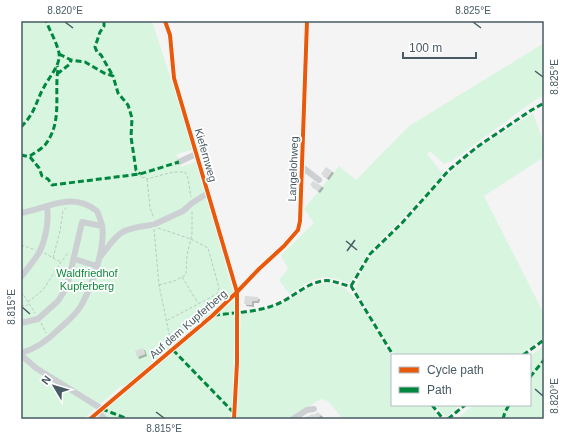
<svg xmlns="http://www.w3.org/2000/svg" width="565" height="440" font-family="Helvetica,sans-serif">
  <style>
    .green { fill: #d7f5df; fill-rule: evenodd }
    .building { fill: #dadcdc; filter: url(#shadow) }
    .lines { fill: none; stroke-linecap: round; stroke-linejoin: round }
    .path { stroke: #bac9c2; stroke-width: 1; stroke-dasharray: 3 2; stroke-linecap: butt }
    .minor { stroke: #cdd0d3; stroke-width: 6 }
    .quiet { stroke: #00873e; stroke-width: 3; stroke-dasharray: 6 3; stroke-linecap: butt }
    .cycleway-casing { stroke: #fff; stroke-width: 6 }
    .cycleway { stroke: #e8590c; stroke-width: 4 }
    .ticks { fill: none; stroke: #485a63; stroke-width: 1.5 }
    .labels { text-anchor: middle; stroke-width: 3.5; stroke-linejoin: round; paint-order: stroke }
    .street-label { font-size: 11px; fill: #485a63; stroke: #fff }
    .park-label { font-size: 11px; fill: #0e893b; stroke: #fff }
    .neatline { fill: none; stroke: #485a63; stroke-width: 1.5 }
    .ticks-label { font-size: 10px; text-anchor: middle; fill: #485a63 }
  </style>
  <defs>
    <filter id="shadow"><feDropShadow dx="2" dy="2" stdDeviation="0" flood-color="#0004"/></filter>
  </defs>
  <rect width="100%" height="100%" fill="#f4f4f4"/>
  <!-- green -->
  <path class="green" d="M21,21H152L208,193L224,259L235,299L232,419H107L100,412L128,390L122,385L83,419H21ZM192,150L195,162L181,167L177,154Z
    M544,43V95L535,100L452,161L444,164L430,151L427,154L443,174L403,218L367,254L350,283C318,272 316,278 289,294L279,280L288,269L281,255L314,223L304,209L339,166L356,180L409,126Z
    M533,113L544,144V157L484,196L544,314V337L519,355H395L355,288L362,270L374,252L406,221L436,186L464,160L483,145Z
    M327,282L345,288L357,300L374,326L392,358V405H429L440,419H343L328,401L321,399L289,419H236L241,314L278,306L309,288Z
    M544,346V419H457L473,405H530V356Z
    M435,405H460L446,417Z"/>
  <!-- building -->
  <path class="building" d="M326,167L332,171L327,178L321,174Z
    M313,181L322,186L318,191L310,185Z
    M245,296L258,297L257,301H252V305L244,304Z
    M143,348L145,354L137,357L135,351Z
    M318,412L321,415L317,419H301L313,414L314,415Z"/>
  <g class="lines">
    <!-- path -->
    <path class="path" d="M140,174L141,178L146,177L147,179L173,172H185L188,178L191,197
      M147,179L150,208L154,218
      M158,228L191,239L208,248L219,288L217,294L166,321
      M154,229L159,285L171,343
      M21,245L36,250
      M44,253L61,262
      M53,258L60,231L63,211L67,207
      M182,277L198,303
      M159,285L174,281L186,275L187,255L192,234V211
      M21,291L35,313
      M28,302L43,290L61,262L69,252
      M21,306L28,305
      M41,323L46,333"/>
    <!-- minor -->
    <path class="minor" d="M165,21L170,35L174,78L237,292V363L234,419
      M179,162L196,154
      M302,167L319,180
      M21,213C49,208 72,191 97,211C99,216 101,221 102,225C106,246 92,286 82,304C77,314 67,322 59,329C48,340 36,349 21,353
      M155,224L183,211L192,203L208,193
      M101,256C119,232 120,229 151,225
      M74,259L97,266
      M21,277C27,269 35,260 40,251C46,238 49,220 47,207
      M21,323L38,319L58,301L67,287L82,222L102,226
      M21,355L36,368L102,409
      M98,412L105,419
      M90,419L212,316L237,292L259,269L284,246L298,230L300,221L307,21
      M293,419L307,410L314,409"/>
    <!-- quiet -->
    <path class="quiet" d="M104,21V26L100,32L95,47L97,52L101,55L113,76
      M59,54L71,60L85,62L104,73L113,76L118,93L128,105L132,118L131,137L136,170L140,174
      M57,74L70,64L71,60
      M21,127C36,112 35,103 44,87C49,77 61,65 59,53C57,43 50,31 46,21
      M21,155L30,157L39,168L42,176L48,179L52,185L140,174L179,162
      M30,156C35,153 41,149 45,145C63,122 54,95 58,69L57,66
      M351,286L370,254L402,223L449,170L477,147L530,111L544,103
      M214,315C234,313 256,312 275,305C291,299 305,284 322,281C333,279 341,285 351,286L393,355
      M173,350L234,413
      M523,355L544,340
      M530,377L544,360
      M432,405L443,419
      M102,409L128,419
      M448,419L465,405
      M503,419L505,412L509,405"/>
    <defs>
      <path id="cycleway" d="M165,21L170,35L174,78L237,292V363L234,419
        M90,419L212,316L237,292L259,269L284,246L298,230L300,221L307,21"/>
    </defs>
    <!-- cycleway casing -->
    <use href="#cycleway" class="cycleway-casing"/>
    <!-- cycleway -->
    <use href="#cycleway" class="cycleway"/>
  </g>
  <!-- ticks -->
  <path class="ticks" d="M65,22L73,28M473,22L481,28M535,71L543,77M346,241L357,250M347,251L355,240M22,307L30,314M535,389L543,396M156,412L164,418"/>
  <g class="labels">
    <!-- street labels -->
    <g class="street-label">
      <text transform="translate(206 155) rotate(74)" y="4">Kiefernweg</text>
      <text transform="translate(293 169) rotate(-88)" y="4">Langelohweg</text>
      <text transform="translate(188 324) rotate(-41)" y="4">Auf dem Kupferberg</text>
    </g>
    <!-- park labels -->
    <g class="park-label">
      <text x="87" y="277">Waldfriedhof<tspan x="87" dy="13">Kupferberg</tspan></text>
    </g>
  </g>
  <!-- border -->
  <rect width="565" height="440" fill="none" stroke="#ffffff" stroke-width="44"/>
  <!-- legend -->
  <rect x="391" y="354" width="140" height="52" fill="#ffffff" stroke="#b6bdc1"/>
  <rect x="399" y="367" width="20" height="6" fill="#e8590c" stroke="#b6bdc1"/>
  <text x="427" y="374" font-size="12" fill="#485a63">Cycle path</text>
  <rect x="399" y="387" width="20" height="6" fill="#00873e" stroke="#b6bdc1"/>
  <text x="427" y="394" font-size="12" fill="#485a63">Path</text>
  <!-- north arrow -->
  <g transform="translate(54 386) rotate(308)" stroke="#ffffff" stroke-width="3" paint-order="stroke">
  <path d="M0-3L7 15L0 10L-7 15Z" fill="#485a63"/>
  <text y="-6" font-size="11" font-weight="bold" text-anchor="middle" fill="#485a63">N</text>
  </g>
  <!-- scale -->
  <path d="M403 52v6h73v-6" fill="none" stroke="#485a63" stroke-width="2"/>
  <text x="409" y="52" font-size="12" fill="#485a63" stroke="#ffffff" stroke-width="3" paint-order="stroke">100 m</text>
  <rect x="22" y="22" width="521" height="396" class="neatline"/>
  <g class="ticks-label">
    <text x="65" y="14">8.820°E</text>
    <text x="473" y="14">8.825°E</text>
    <text transform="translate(554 77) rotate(-90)" y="4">8.825°E</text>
    <text transform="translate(11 307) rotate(-90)" y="4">8.815°E</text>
    <text transform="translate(554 396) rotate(-90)" y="4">8.820°E</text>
    <text x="164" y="432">8.815°E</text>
  </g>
</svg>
